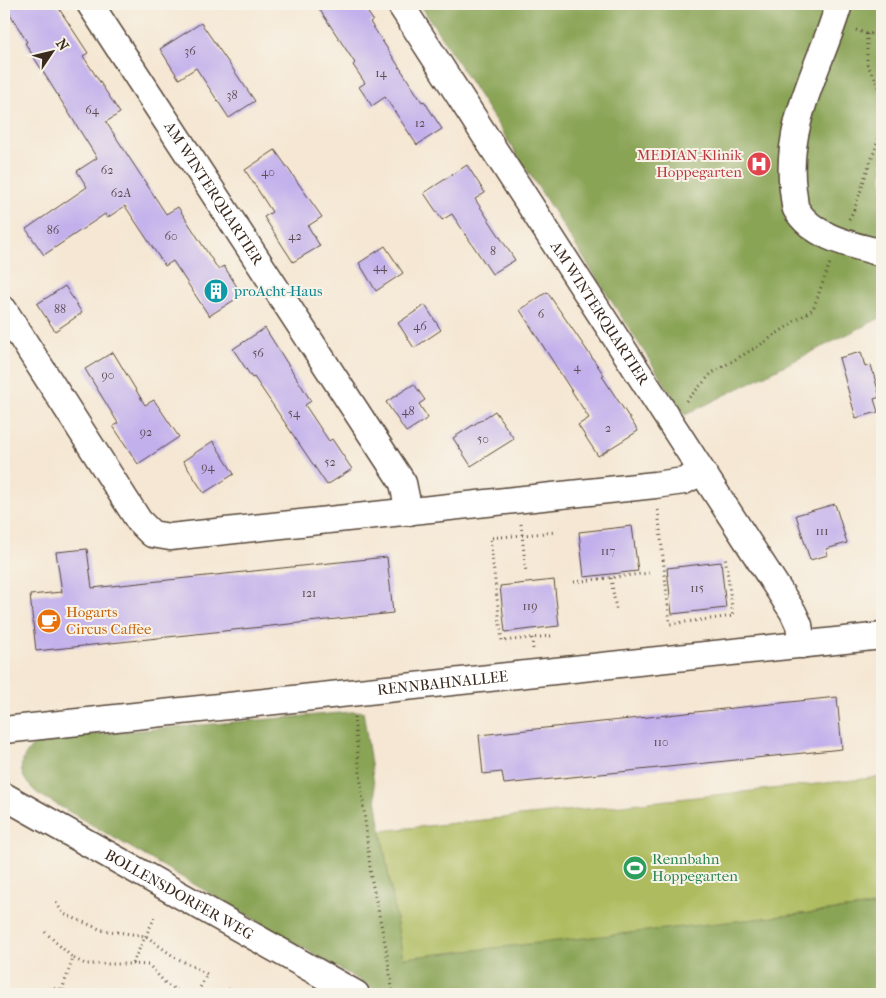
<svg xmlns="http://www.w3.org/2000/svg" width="886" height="998" font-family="'IM FELL French Canon',serif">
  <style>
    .green { fill: #aebc5f; stroke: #74733e }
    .forest { fill: #8aa456; stroke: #62673a }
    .building { fill: #c2b0ec }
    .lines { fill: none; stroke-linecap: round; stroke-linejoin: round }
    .minor-casing { stroke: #574639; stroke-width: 29 }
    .path { stroke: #574639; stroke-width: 3; stroke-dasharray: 1 4; stroke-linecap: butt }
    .minor { stroke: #fff; stroke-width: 26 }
    .labels { text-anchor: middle; stroke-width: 4; stroke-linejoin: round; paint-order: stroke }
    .number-label { font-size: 12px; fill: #5d4c52 }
    .health-label { font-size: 15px; fill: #be3a42; stroke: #f7f3e8; text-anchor: end }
    .street-label { font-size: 15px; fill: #3b2a1e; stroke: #f7f3e8 }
    .culture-label { font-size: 15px; fill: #0d838f; stroke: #f7f3e8; text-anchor: start }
    .food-label { font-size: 15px; fill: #c56008; stroke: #f7f3e8; text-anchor: start }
    .leisure-label { font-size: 15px; fill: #27864d; stroke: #f7f3e8; text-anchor: start }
  </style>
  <rect width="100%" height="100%" fill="#f7f3e8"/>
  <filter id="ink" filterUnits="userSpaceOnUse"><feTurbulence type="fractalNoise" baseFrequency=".02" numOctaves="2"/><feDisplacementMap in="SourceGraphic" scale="10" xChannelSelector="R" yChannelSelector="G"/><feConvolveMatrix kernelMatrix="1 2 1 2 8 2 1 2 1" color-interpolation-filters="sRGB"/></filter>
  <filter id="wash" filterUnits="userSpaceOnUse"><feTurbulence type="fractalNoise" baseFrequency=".0096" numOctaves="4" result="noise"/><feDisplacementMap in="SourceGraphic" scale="20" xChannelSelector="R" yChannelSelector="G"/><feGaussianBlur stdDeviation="1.12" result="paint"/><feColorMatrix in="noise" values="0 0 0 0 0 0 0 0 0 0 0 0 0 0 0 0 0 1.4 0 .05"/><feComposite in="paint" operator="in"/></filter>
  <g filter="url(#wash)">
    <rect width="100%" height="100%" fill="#f5e7d3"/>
    <!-- green -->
    <path class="green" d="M882,777V905L402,959L381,831Z"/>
    <!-- forest -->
    <path class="forest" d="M420,4H882V317L685,415Z
      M363,711L381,831L403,958L882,905V994H383L37,793C14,772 18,760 39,739Z"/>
    <g id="blocks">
      <!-- building -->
      <path class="building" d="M4,4H56L88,53L83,56L120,113L106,122L166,214L178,207L218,269L224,266L242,295L209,316L173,261L165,266L125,206L107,218L105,214L44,255L26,229L87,187L77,171L97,158L25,43L27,42Z
        M316,4H362L373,20L370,22L422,102L424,101L442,129L417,145L385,97L372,106L359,87L365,83L353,65L355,63Z
        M201,23L255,101L229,118L196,68L179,79L160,49Z
        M275,150L322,217L308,226L320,246L293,262L264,217L272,212L245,170Z
        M467,165L485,193L475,199L515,260L492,274L452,214L442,220L424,193Z
        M385,246L403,273L376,291L359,263Z
        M65,286L82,313L55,331L37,304Z
        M547,292L604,375L602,376L638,431L598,456L578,425L589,418L520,310Z
        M425,305L441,330L414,348L398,323Z
        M265,328L311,401L305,405L329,441L332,439L352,469L327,485L254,377L252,378L233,349Z
        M113,352L145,405L154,400L179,437L138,464L113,426L118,423L85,369Z
        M861,352L865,367L871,365L880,397L874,399L878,412L856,418L839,358Z
        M414,384L425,400L419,404L428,418L406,432L386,402Z
        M495,411L514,439L471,466L453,438Z
        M213,441L234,474L204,493L183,461Z
        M835,504L847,543L826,549L828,555L810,560L796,515Z
        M632,526L638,571L584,577L579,532Z
        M87,549L92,588L387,557L393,613L36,651L30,595L62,592L56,552Z
        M721,562L726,608L672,614L667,568Z
        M554,580L559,626L505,632L500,586Z
        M837,697L842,749L504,784L502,772L483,774L479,735Z"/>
    </g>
  </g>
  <g filter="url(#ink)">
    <use href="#blocks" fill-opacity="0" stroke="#574639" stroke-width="1"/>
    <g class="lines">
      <defs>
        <g id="minor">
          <path id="s1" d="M90,4L403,483L409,512"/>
          <path id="s2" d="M400,4L793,612L799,625L802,645"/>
          <path d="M839,4C821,66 784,123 793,190C794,195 794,204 796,209C813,238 853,245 882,253"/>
          <path d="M4,310L139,521L152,534L170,537L655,485L684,481L701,472"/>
          <path id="s3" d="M4,730L882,636"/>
          <path id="s4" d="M4,796L356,994"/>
        </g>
      </defs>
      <!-- minor casing -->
      <use href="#minor" class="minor-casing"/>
      <!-- path -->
      <path class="path" d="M856,30L867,34L882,33
        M867,34V64L882,92
        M849,219C858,204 861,188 867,171C873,155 879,141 882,123
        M686,401L712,373L760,345L813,309L830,263
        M658,510L670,624L733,616L725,555
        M521,524L526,573
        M611,578L616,610
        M574,582L649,573
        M551,636L502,641L490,538L556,532
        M532,638L533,649
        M354,717L371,877L386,948L393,994
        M56,903L64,914L102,930L146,936L173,956L207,974L197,994
        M45,932L73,958
        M132,964L149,965L167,985L184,994
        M228,989L237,994
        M62,990L73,958L85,964H132L155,917
        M40,994C49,987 60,987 70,994"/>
      <!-- minor -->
      <use href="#minor" class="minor"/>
    </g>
  </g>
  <!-- icons -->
  <defs>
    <symbol id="hospital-disc" viewBox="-11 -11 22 22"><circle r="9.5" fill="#e0444e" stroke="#f7f3e8"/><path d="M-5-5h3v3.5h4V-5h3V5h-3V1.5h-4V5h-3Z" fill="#fff"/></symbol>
    <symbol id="building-disc" viewBox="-11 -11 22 22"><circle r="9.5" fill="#0f9aa8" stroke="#f7f3e8"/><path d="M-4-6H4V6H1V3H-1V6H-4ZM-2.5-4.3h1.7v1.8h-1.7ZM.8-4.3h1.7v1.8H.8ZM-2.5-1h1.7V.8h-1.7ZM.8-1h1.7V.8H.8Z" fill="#fff"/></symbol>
    <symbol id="cafe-disc" viewBox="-11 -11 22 22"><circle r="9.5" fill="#e8710a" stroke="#f7f3e8"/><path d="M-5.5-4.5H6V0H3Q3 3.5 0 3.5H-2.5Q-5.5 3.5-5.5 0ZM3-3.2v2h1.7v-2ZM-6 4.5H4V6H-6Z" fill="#fff"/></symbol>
    <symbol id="stadium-disc" viewBox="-11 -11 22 22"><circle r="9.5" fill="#2e9e5b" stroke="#f7f3e8"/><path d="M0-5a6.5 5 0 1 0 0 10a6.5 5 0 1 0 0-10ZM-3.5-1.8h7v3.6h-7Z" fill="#fff"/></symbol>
  </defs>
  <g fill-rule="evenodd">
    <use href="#hospital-disc" x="745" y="150" width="28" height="28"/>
    <use href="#building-disc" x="202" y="277" width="28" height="28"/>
    <use href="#cafe-disc" x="35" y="607" width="28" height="28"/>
    <use href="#stadium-disc" x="621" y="854" width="28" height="28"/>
  </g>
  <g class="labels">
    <!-- number labels -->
    <g class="number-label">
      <text x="190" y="55">36</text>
      <text x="381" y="77">14</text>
      <text x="232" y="99">38</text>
      <text x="92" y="114">64</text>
      <text x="420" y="127">12</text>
      <text x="107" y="174">62</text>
      <text x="268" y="176">40</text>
      <text x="121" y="197">62A</text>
      <text x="53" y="234">86</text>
      <text x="171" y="240">60</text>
      <text x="295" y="240">42</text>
      <text x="493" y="255">8</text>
      <text x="380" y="271">44</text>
      <text x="60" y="313">88</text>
      <text x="541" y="318">6</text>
      <text x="420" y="330">46</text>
      <text x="258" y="357">56</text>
      <text x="577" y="371">4</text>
      <text x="108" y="379">90</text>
      <text x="408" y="415">48</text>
      <text x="294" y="417">54</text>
      <text x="608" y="432">2</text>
      <text x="146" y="436">92</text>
      <text x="483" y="443">50</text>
      <text x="330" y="466">52</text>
      <text x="208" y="471">94</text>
      <text x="822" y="535">111</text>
      <text x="608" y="555">117</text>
      <text x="697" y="592">115</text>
      <text x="309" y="597">121</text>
      <text x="530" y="610">119</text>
      <text x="661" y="746">110</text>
    </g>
    <!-- health labels -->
    <g class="health-label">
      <text x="742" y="160">MEDIAN-Klinik<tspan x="742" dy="17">Hoppegarten</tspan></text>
    </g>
    <!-- street labels -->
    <g class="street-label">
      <text dy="5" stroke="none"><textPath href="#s1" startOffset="226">AM WINTERQUARTIER</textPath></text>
      <text dy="5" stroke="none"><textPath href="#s2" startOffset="368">AM WINTERQUARTIER</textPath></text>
      <text dy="5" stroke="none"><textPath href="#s3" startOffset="441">RENNBAHNALLEE</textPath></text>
      <text dy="5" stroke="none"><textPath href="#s4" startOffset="201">BOLLENSDORFER WEG</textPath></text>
    </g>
    <!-- culture labels -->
    <g class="culture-label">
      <text x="234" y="296">proAcht-Haus</text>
    </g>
    <!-- food labels -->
    <g class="food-label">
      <text x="66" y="617">Hogarts<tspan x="66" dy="17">Circus Caffee</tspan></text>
    </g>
    <!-- leisure labels -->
    <g class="leisure-label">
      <text x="652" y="864">Rennbahn<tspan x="652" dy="17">Hoppegarten</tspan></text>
    </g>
  </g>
  <!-- margin -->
  <rect width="886" height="998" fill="none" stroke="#f7f3e8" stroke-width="20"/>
  <!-- north arrow -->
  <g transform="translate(52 52) rotate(55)" stroke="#f7f3e8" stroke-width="4" paint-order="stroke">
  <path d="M0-4L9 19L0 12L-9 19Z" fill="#3b2a1e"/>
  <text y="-8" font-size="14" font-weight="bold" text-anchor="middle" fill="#3b2a1e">N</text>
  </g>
</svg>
